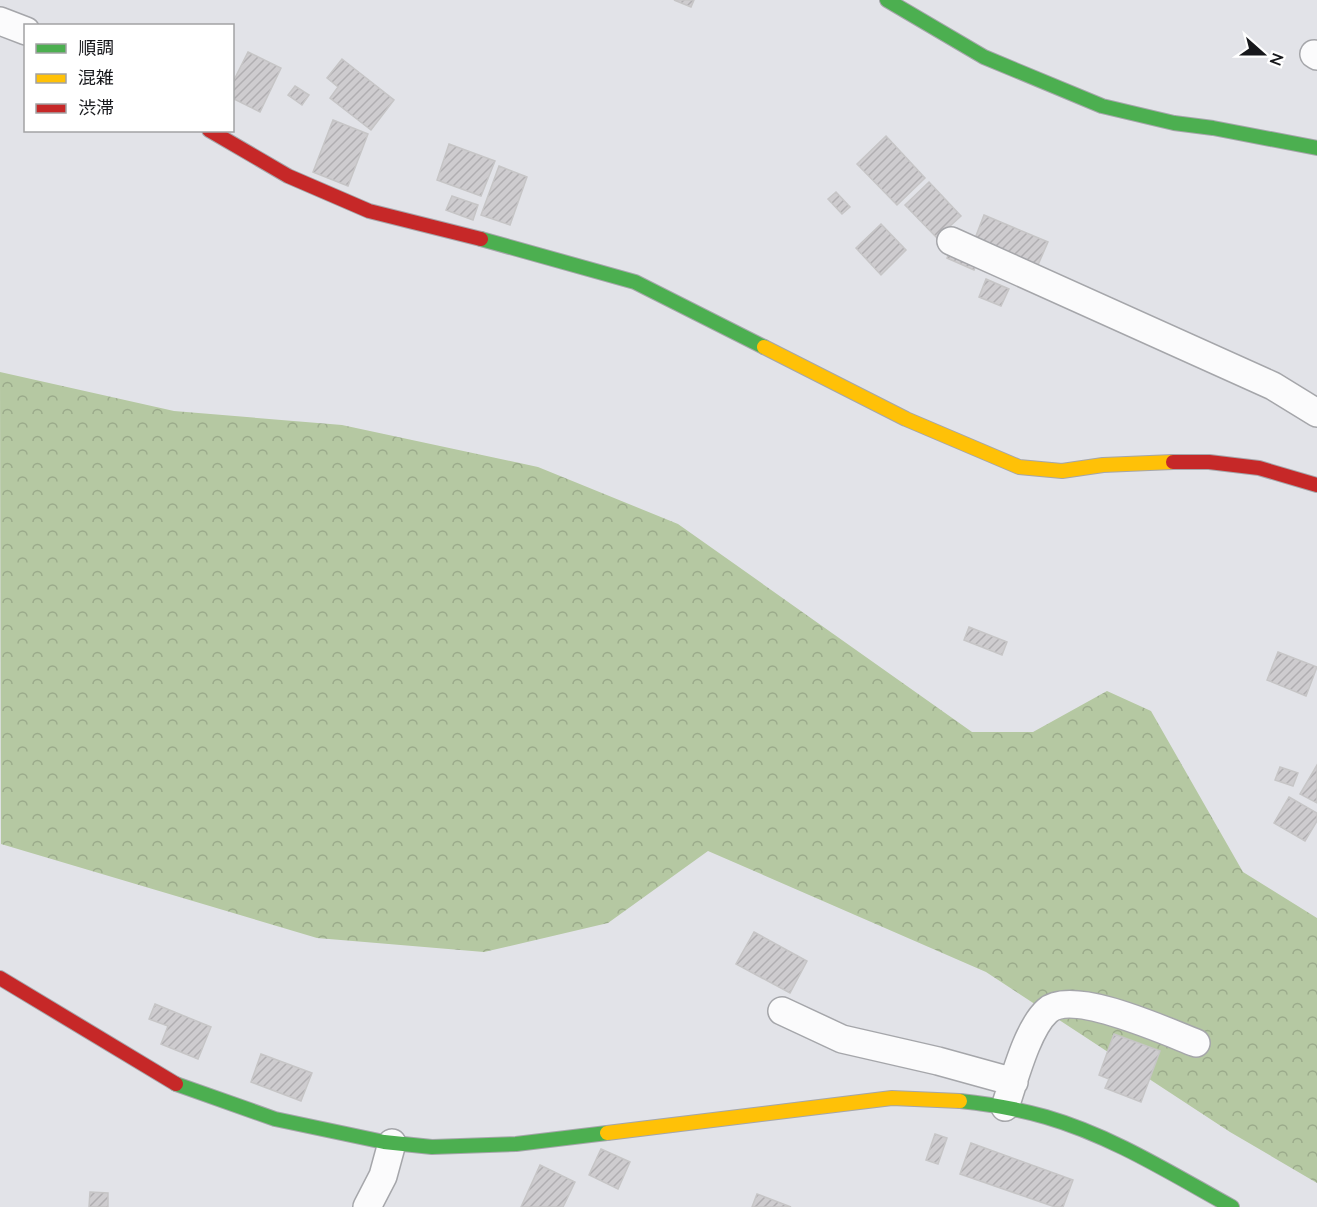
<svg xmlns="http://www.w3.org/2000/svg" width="1317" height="1207" font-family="'Nunito Sans','Noto Sans JP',sans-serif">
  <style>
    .forest { fill: url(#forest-crowns) }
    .building { fill: url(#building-hatch); stroke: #c6c5c6; stroke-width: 1.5 }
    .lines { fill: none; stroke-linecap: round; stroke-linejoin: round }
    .street-casing { stroke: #a5a6aa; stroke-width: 30 }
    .fast-casing { stroke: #a5a6aa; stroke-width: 16 }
    .slow-casing { stroke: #a5a6aa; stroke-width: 16 }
    .jam-casing { stroke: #a5a6aa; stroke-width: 16 }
    .street { stroke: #fbfbfc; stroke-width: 27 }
    .fast { stroke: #4caf50; stroke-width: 14 }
    .slow { stroke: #ffc107; stroke-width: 14 }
    .jam { stroke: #c62828; stroke-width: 14 }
  </style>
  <defs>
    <pattern id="forest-crowns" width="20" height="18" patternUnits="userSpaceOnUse" patternTransform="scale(1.5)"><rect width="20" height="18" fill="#b5c8a2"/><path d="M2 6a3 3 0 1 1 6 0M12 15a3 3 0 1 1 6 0" fill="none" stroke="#9bab8b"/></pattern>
    <pattern id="building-hatch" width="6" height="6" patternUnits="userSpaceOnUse" patternTransform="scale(1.5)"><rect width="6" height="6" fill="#cecccf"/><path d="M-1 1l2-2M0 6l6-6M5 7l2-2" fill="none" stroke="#b0aeb1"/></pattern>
  </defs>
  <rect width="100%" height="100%" fill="#e2e3e8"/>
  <!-- forest -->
  <path class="forest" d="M0,372L174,411L342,425L538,467L678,524L972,732H1033L1107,691L1151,711L1243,872L1317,918V1183L1230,1132L986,972L708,851L608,923L484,952L317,938L1,844Z"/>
  <!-- building -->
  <path class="building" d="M674,0H694L691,7Z
    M248,52L281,68L260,112L232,98V84Z
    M342,59L394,100L371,130L330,98L338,87L327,78Z
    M295,86L309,95L302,105L288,95Z
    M333,120L368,134L348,186L313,172Z
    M886,136L925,178L897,205L857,164Z
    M449,144L495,161L481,196L437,180Z
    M499,166L527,177L510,225L481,215Z
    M929,182L961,216L937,238L905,205Z
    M836,192L850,207L842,214L828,199Z
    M452,196L478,205L473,220L446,210Z
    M984,215L1048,242L1037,267L974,241Z
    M881,224L906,250L881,275L856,248Z
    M951,249L978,260L974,270L947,258Z
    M986,279L1009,289L1001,306L979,297Z
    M969,627L1007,642L1002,655L964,640Z
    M1278,652L1317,667L1306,696L1267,680Z
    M1317,765V803L1300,794Z
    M1280,767L1298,773L1293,786L1275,780Z
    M1289,797L1317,813V821L1305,841L1274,823Z
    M754,932L807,961L790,993L736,964Z
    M155,1004L211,1027L198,1059L161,1044L168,1026L149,1019Z
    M1114,1034L1160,1051L1141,1102L1105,1088L1109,1079L1099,1075Z
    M261,1054L312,1073L301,1101L251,1082Z
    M935,1134L947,1138L938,1164L926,1160Z
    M971,1143L1073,1180L1063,1207H1055L960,1174Z
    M601,1149L630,1162L618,1189L589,1175Z
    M540,1165L575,1182L563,1207H521Z
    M90,1192L108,1193V1207H89Z
    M757,1194L791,1207H752Z"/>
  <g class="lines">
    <defs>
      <path id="street" d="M0,21L26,31
        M1314,54L1317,56
        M951,241L1273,386L1317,413
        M782,1011L842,1039L938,1061L1014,1082
        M1005,1107C1014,1081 1027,1029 1047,1011C1072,988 1167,1032 1196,1043
        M367,1207L383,1176L392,1143"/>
      <path id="fast" d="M887,0L984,57L1102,106L1174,123L1213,128L1317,148
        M481,239L635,282L764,347
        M176,1084L275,1119L384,1142L432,1147L516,1144L607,1133
        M960,1101C989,1104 1018,1109 1046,1117C1112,1136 1172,1174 1232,1207"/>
      <path id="slow" d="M764,347L906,419L1019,467L1062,471L1103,465L1173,462
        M607,1133L892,1098L960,1101"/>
      <path id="jam" d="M209,130L288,176L369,211L481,239
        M1173,462H1209L1259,468L1317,485
        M0,978L176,1084"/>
    </defs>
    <!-- street casing -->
    <use href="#street" class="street-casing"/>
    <!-- fast casing -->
    <use href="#fast" class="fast-casing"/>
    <!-- slow casing -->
    <use href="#slow" class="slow-casing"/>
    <!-- jam casing -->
    <use href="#jam" class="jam-casing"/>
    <!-- street -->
    <use href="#street" class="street"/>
    <!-- fast -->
    <use href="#fast" class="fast"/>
    <!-- slow -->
    <use href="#slow" class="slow"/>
    <!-- jam -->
    <use href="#jam" class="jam"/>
  </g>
  <!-- legend -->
  <rect x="24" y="24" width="210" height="108" fill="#ffffff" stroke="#a2a3a4" stroke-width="1.5"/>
  <rect x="36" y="44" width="30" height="9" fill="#4caf50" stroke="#a2a3a4" stroke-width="1.5"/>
  <text x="78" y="54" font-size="18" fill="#17181c">順調</text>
  <rect x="36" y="74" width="30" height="9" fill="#ffc107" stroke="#a2a3a4" stroke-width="1.5"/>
  <text x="78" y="84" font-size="18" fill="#17181c">混雑</text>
  <rect x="36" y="104" width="30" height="9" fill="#c62828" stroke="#a2a3a4" stroke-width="1.5"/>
  <text x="78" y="114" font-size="18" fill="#17181c">渋滞</text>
  <!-- north arrow -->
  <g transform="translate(1263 54) rotate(111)" stroke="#ffffff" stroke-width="4.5" paint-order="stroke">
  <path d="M0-4.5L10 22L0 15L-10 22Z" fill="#17181c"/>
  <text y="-9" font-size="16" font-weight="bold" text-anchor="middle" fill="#17181c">N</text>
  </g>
</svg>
